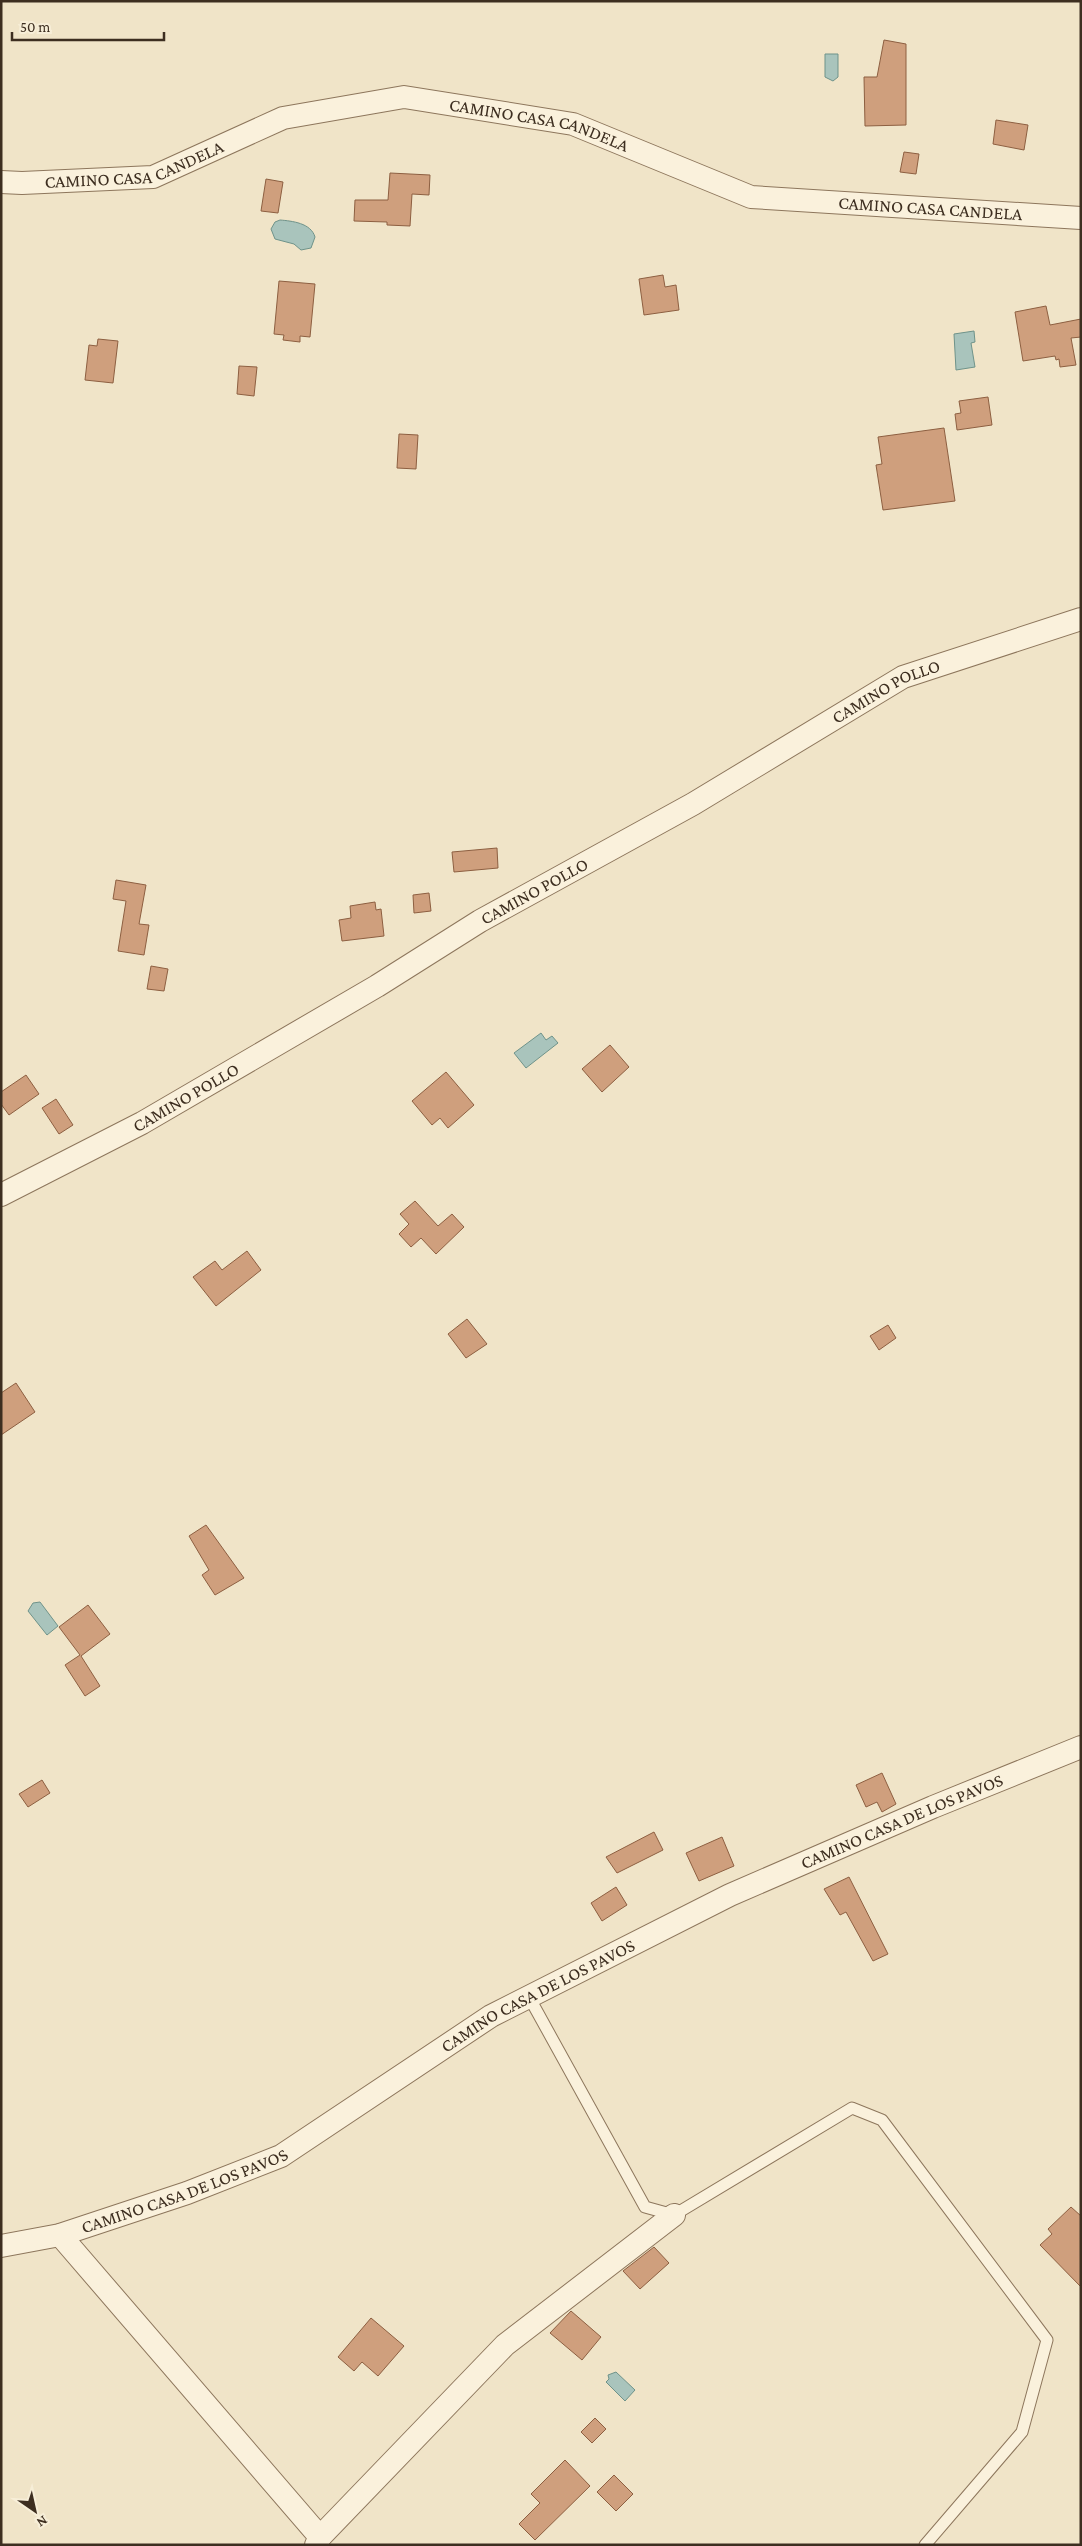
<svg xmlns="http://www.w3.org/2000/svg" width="1082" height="2546" font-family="'Crimson Pro',serif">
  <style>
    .water { fill: #a9c4bc; stroke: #6f938a }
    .building { fill: #cf9f7d; stroke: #8d5f41 }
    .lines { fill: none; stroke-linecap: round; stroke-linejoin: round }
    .service-casing { stroke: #8d765c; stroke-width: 13 }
    .minor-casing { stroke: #8d765c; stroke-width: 24 }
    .service { stroke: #faf1dc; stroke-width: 11 }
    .minor { stroke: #faf1dc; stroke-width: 22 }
    .labels { text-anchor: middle; stroke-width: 4; stroke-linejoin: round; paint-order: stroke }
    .street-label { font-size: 18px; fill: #3d2e20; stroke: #f7eed8 }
  </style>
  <rect width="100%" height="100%" fill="#f0e4c8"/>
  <!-- water -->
  <path class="water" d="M825,54H838V77L833,81L825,77Z
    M280,220C292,221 311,223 315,237L311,248L301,250L294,244L275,239L271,229L275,222Z
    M974,331L975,342L971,343L975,367L956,370L954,334Z
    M541,1033L546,1040L552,1036L558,1043L526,1068L514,1053Z
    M40,1602L58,1626L47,1635L28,1611L33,1603Z
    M616,2372L635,2390L625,2401L606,2382L609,2379L608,2375Z"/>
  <!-- building -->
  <path class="building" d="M884,40L906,44V125L865,126L864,77H877Z
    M996,120L1028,125L1024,150L993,144Z
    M904,152L919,154L916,174L900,172Z
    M390,173L430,175L429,195L412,194L410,226L387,225V222L354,221L355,200H388Z
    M266,179L283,182L278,213L261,211Z
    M663,275L665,287L676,285L679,310L644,315L639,279Z
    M279,281L315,284L310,337L300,336V342L283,340L284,335L274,334Z
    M1046,306L1050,325L1081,319V337L1071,338L1076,365L1060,367L1059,359L1056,360L1055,356L1023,361L1015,312Z
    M98,339L118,341L113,383L85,380L89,345L97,346Z
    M239,366L257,367L254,396L237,394Z
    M988,397L992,425L957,430L955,414L961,413L959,401Z
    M944,428L955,501L883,510L876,465L882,464L878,437Z
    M399,434L418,435L416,469L397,468Z
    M497,848L498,868L454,872L452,852Z
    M116,880L146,885L139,924L149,925L144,955L118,951L126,901L113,899Z
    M429,893L431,911L414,913L413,895Z
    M375,902L376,910L381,909L384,936L342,941L339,920L351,918L350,906Z
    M151,966L168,969L164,991L147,989Z
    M610,1045L629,1067L602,1092L582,1069Z
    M446,1072L474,1105L448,1128L440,1118L432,1125L412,1101Z
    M26,1075L39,1094L9,1115L1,1104V1092Z
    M56,1099L73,1125L59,1134L42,1108Z
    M415,1201L438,1226L452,1214L464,1227L436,1254L421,1238L411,1247L399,1234L409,1224L400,1214Z
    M247,1251L261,1270L216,1306L193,1277L215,1261L222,1270Z
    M467,1319L487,1344L466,1358L448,1334Z
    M888,1325L896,1338L879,1350L870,1336Z
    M16,1383L35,1412L1,1435V1393Z
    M206,1525L244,1578L215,1595L202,1575L209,1570L189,1536Z
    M88,1605L110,1634L81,1656L100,1686L85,1696L65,1665L80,1655L59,1627Z
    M882,1773L896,1804L882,1812L877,1802L866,1807L856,1785Z
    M42,1780L50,1793L28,1807L19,1794Z
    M654,1832L663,1850L617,1873L606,1857Z
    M722,1837L734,1866L699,1881L686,1853Z
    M849,1877L888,1954L873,1961L846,1912L840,1915L824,1889Z
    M616,1887L627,1905L602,1921L591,1903Z
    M1071,2207L1081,2216V2287L1040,2245L1052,2234L1048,2229Z
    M654,2247L669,2263L640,2289L623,2271Z
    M571,2311L601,2337L582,2360L550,2333Z
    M371,2318L404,2346L378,2376L362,2362L354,2371L338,2357Z
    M595,2418L606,2429L592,2443L581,2432Z
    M565,2460L590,2486L535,2540L519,2524L540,2503L531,2494Z
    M614,2475L633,2494L616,2511L597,2492Z"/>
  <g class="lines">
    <defs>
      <path id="service" d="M529,1997L645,2207L674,2215L852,2108L882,2120L1047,2340L1022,2432L925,2545"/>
      <g id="minor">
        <path id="s1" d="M1,182L22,183L153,177L283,118L404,97L573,124L751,197L1081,218"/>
        <path id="s2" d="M1,1195L142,1123L377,986L480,921L693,804L903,677L1081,619"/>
        <path d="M60,2235L320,2537L316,2545"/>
        <path id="s3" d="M1,2246L60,2235L187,2193L281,2156L491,2016L730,1895L933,1807L1081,1747"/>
        <path d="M320,2537L505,2345L674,2215"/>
      </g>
    </defs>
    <!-- service casing -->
    <use href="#service" class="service-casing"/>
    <!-- minor casing -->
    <use href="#minor" class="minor-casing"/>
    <!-- service -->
    <use href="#service" class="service"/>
    <!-- minor -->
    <use href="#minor" class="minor"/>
  </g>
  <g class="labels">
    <!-- street labels -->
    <g class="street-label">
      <text dy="6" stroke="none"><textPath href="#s1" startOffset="556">CAMINO CASA CANDELA</textPath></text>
      <text dy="6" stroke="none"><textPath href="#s1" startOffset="136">CAMINO CASA CANDELA</textPath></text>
      <text dy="6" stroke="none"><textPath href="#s1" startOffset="961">CAMINO CASA CANDELA</textPath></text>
      <text dy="6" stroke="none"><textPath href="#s2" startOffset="1019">CAMINO POLLO</textPath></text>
      <text dy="6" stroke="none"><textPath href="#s2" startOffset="614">CAMINO POLLO</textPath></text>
      <text dy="6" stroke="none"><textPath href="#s2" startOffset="209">CAMINO POLLO</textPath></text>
      <text dy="6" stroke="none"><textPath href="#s3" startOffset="1002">CAMINO CASA DE LOS PAVOS</textPath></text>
      <text dy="6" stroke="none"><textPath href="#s3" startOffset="598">CAMINO CASA DE LOS PAVOS</textPath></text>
      <text dy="6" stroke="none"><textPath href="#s3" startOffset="192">CAMINO CASA DE LOS PAVOS</textPath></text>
    </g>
  </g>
  <!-- border -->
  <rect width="1082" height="2546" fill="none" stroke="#3d2e20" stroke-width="5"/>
  <!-- north arrow -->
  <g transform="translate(35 2511) rotate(146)" stroke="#f7eed8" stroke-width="4" paint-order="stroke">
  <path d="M0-4L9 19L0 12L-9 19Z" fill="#3d2e20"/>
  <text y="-8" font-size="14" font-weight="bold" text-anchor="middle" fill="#3d2e20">N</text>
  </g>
  <!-- scale -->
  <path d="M12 32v8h152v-8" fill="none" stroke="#3d2e20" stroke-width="2.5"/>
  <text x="20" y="32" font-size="15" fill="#3d2e20" stroke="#f7eed8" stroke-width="4" paint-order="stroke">50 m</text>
</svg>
